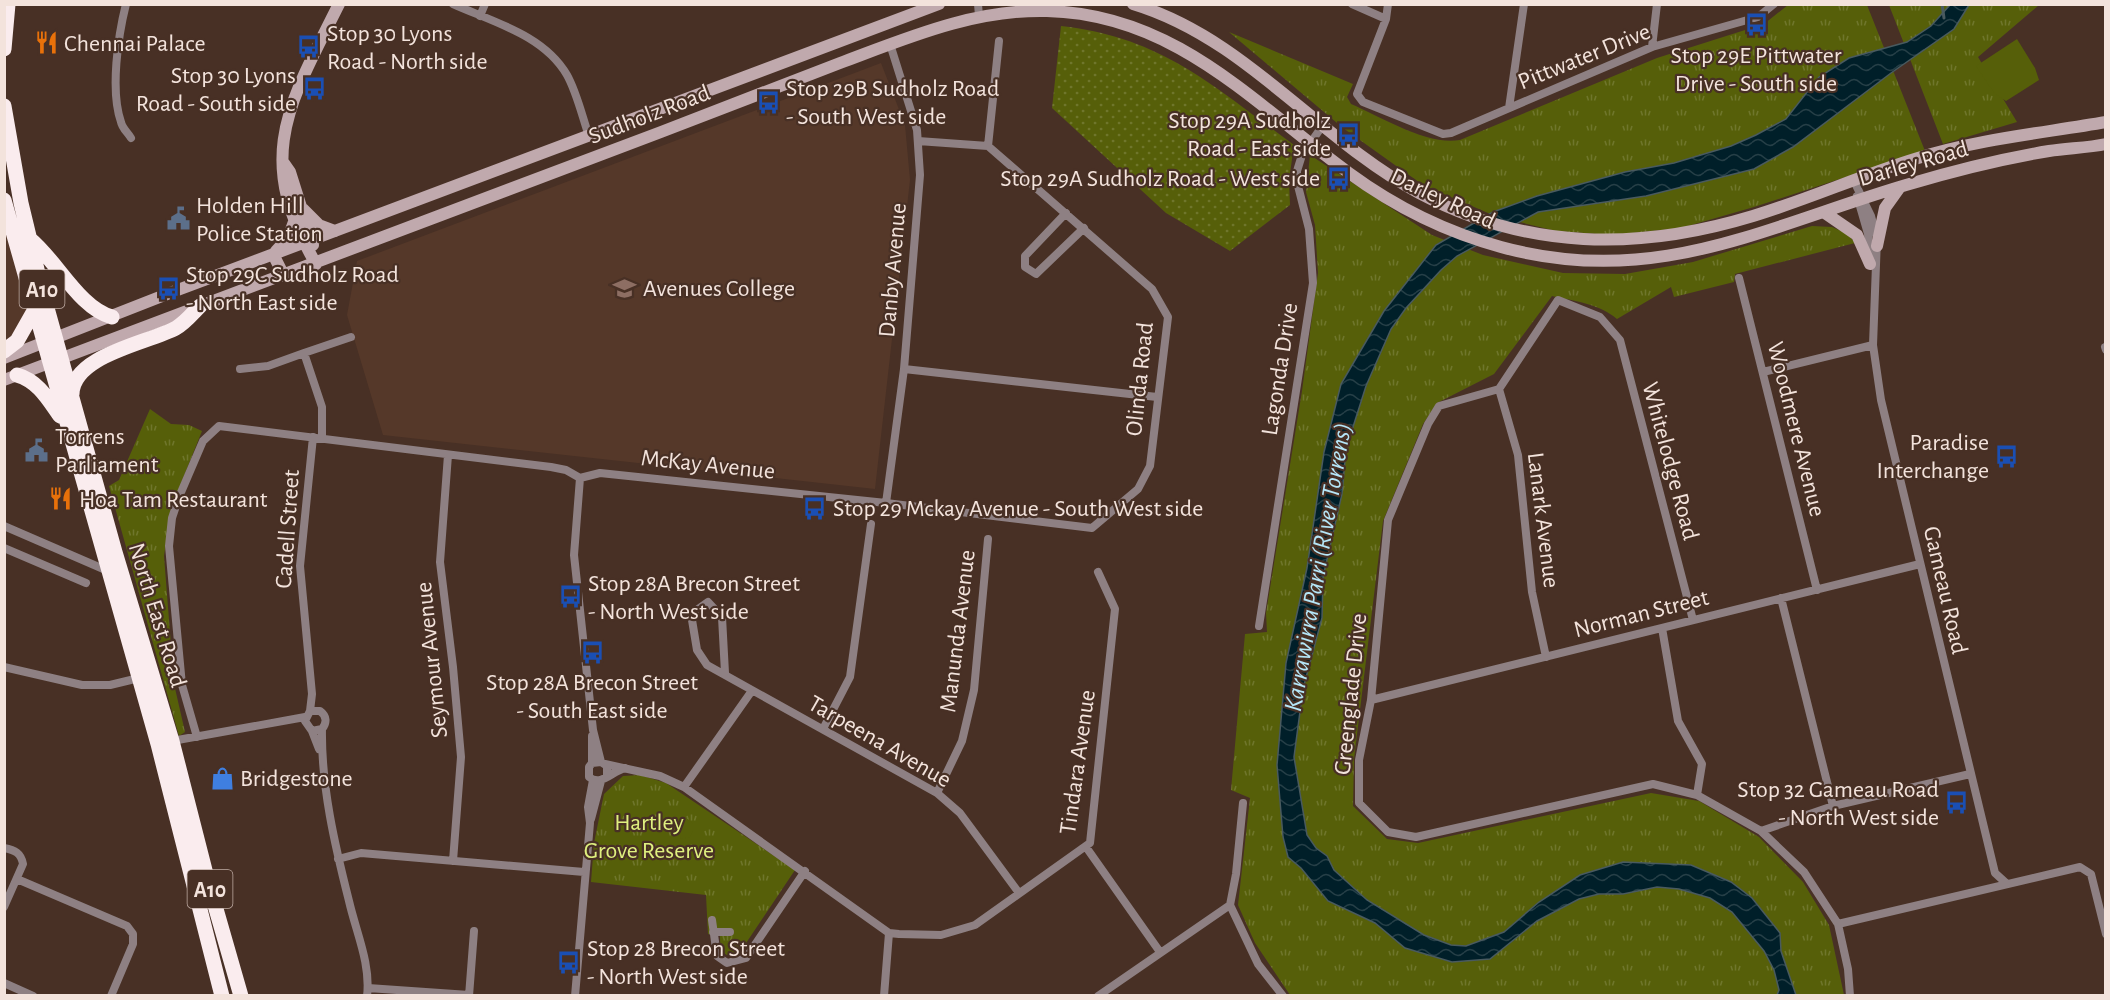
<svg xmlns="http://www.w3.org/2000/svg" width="2110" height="1000" font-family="'Alegreya Sans',sans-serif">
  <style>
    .built { fill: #553829 }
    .grass { fill: url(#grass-dots) }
    .park { fill: url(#park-tufts) }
    .pitch { fill: #565f09 }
    .water { fill: url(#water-waves); stroke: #495a5f; stroke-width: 1.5 }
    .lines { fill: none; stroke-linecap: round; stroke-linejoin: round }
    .stream { stroke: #495a5f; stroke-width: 3 }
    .street { stroke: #8e8083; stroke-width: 8 }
    .secondary { stroke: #c0a9ad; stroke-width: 12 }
    .highway { stroke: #faecee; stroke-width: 15 }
    .labels { text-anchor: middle; stroke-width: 4.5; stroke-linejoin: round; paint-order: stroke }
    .shield { fill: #483025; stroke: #c0ada5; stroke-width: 1.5 }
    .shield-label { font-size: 22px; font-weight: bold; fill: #f3e3dc }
    .poi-label { font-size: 24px; fill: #f3e3dc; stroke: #483025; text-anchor: start }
    .street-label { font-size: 24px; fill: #f3e3dc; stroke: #483025 }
    .park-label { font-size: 24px; fill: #dff07f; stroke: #483025 }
    .water-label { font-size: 26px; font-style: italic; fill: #b5e6f8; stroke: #483025 }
  </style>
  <defs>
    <pattern id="grass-dots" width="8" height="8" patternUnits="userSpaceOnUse" patternTransform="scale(1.5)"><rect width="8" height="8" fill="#565f09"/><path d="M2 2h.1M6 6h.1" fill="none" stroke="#6f762c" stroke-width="1.8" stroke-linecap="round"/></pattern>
    <pattern id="park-tufts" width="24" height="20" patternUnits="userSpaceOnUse" patternTransform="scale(1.5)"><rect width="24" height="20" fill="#565f09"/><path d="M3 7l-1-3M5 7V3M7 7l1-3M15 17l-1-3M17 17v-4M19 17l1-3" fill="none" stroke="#6f762c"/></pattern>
    <pattern id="water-waves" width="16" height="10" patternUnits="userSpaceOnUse" patternTransform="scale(1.5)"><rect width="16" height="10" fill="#001f29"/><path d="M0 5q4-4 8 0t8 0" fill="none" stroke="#263f47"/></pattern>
  </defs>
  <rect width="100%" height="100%" fill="#483025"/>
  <!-- built -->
  <path class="built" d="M881,63L905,125L910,180L875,489L383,435L347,315L357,261Z
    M4,223L27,311L4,347Z"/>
  <!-- grass -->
  <path class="grass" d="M1061,26C1163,37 1215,88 1294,145L1289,180L1290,205L1230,251L1166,213L1052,108Z"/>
  <!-- park -->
  <path class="park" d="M1788,5H1867L1925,151L1754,207L1681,228L1613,235L1556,231L1495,216L1423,185L1343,128L1229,32L1353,84L1347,97L1351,104C1381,117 1428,146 1460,140L1657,58L1764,24Z
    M1889,5H2039L1978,57L2017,122L1943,144Z
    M1310,155L1432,235L1483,255L1563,273L1625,274L1693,262L1812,226L1832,227L1848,234L1855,243L1735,274L1734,282L1674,297L1671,287L1617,319C1600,304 1574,301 1552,296L1494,374L1437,403L1423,424L1383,521L1354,759L1353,806L1387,839L1418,843L1651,793L1699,801L1759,837L1803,882L1829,925L1844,995H1290L1255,943L1238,905L1250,798L1231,790L1245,634L1267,632L1266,613L1302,391L1318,273L1315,225L1306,192Z
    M150,409L171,424L189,425L202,431L171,508L164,556L174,684L185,732L179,736L109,486L119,480Z
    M640,775L666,783L795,870L736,958C722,955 720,950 720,936L708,934L706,895L591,882L594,843L604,794L623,776Z"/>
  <!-- pitch -->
  <path class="pitch" d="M2017,39L2035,68L2039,80L2006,101L1995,94L1976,66Z
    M679,819H688L693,824V831L690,837L681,839Z"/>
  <!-- water -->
  <path class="water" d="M1950,5H1969L1954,29L1891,73L1793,147L1754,169L1646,196L1538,212L1457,256L1441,270L1406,308L1391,329L1366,386L1346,449L1342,494L1323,577L1322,618L1303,689L1294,757L1307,835L1316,848L1327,856L1334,870L1367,900L1424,935L1451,945L1466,946L1504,932L1539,902L1580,875L1623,862L1691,865L1731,882L1752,898L1780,933L1781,951L1796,995H1777L1779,990L1774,970L1764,951L1732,912L1710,898L1679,889L1657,887L1623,894H1599L1579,899L1537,921L1490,959L1452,962L1405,948L1375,923L1328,901L1301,868L1288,857L1283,837L1277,765L1286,663L1307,568L1324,452L1341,384L1384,311L1436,245L1493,212L1537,196L1625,172L1674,163L1731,146L1756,135L1786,119L1819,77L1849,58L1907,42L1931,26Z"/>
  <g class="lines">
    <!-- stream -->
    <path class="stream" d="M1942,4L1944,18"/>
    <!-- street -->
    <path class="street" d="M126,4C118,36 110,91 121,122C122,128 128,133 131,138
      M453,4C493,22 544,35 567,75C577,93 582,116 589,136
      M978,4L979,16
      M1352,4L1386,19
      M1388,4L1386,19L1357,94L1363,102L1443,134L1451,133L1652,47L1758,17L1774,4
      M480,16L485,4
      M1652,47L1657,4
      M1509,108L1524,4
      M988,146L999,41
      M1853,179L1871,216L1877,238L1873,345L1881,400L1995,873L2006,883
      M1857,196L1868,234L1870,256
      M1066,213L1025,256V267L1036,274L1084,228
      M1739,278L1817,590
      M2105,347L2106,350
      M304,353L351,337
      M240,369L268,366L304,353L322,407V438
      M904,369L1157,397
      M1763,372L1873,345
      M1499,389L1518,455L1532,592L1546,657
      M448,455L440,562L453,667L461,757L453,861
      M580,478L600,473L886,503L1092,528L1138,489L1150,466L1168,317L1152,289L988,146L918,141
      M580,478L574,555L593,730L601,762
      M886,503L904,369L920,175L917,130L890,44
      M4,526L108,571
      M4,548L86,583
      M1781,598L1833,806
      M1693,620L1620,340L1600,317L1558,300L1499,389L1439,406L1428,424L1388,520L1371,700L1359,760V803L1388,832L1416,837L1653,784L1697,795L1761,831L1804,872L1838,924L1848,969L1850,996
      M1259,626L1313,283L1309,229L1297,182V171L1302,155L1323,125
      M1662,628L1678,721L1702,764L1697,795
      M4,667L82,685H110L139,678
      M725,673L722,617L708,602L691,614L697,650L707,665L937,793L960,813L1019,893
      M1371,700L1920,564
      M310,711L312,694L300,566L313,437
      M322,729C321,786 335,846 349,901C356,932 371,964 367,996
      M823,729L850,677L871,524
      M312,731L322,729C327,723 327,716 320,711H310L305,721L312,731L319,749
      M197,737L182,685L169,546L172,518L179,497L203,441L219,426L551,467L566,470L580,478
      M172,741L305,717
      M592,763V736
      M605,764L660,776L684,787L889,933L899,934L941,935L975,925L1090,843L1115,609L1098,572
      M607,776V766L601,762L592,763L589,767V777C601,787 612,771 625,768
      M684,787L751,692
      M937,793L962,741L974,690L988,539
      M591,819L601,781
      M1761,831L1833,806L1970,774
      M1086,847L1160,952
      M4,848C15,850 21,853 23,864L4,907
      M338,859L361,853L584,872
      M17,879L127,926L133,934V944L111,996
      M1230,905L1258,964L1283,996
      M712,920L717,956L727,963L746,958L805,871
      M1838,924L2080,867L2091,874L2106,934
      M713,932H730
      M4,983L33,996
      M368,988L469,995
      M469,996L474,931
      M575,996L590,823L588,807L593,780
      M884,996L889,933
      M1098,996L1230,905L1236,874L1243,803"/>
    <!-- secondary -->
    <path class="secondary" d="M1133,4C1246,38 1318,139 1419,193C1527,250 1638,251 1753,216C1809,199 1862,175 1918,158C1979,139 2043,133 2106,122
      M283,162L290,172L313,245
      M303,209L319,225L335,231
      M1825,213L1857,235L1870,264
      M1877,246L1885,208L1900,187
      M276,251L288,238L295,219
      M273,254L284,276
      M316,264C253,157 289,104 339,4
      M4,358L175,291L939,4
      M4,380C223,298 442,216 661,132C720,109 780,86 840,63C907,38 974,9 1047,11C1175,14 1253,103 1349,173C1394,206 1446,232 1501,247C1655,289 1764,227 1906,185C1953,171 2001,159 2049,151C2068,148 2087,148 2106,144"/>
    <!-- highway -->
    <path class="highway" d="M4,49L8,4
      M4,106L21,203L42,290L115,552L172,741L206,874L241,996
      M4,200L158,744L222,996
      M30,239C57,261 79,308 112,317
      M4,351L17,341L34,311
      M17,375C38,381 48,399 60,416
      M72,394C73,355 148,343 176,328C185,323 193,313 200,306"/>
  </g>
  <!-- icons -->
  <defs>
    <symbol id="bus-bare" viewBox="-9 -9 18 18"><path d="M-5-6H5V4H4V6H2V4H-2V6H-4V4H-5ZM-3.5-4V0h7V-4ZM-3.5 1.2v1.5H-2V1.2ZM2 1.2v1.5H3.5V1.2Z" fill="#1a4fb4" stroke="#483025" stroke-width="2.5" paint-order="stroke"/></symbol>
    <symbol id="restaurant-bare" viewBox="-9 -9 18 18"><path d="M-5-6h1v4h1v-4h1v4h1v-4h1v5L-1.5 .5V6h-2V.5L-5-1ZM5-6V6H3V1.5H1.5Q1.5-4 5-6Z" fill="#e8710a" stroke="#483025" stroke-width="2.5" paint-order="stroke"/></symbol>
    <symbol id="civic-bare" viewBox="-9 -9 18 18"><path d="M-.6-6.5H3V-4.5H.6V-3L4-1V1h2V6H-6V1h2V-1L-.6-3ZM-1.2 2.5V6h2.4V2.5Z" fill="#5c6f8a" stroke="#483025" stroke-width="2.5" paint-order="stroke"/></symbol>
    <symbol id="school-bare" viewBox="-9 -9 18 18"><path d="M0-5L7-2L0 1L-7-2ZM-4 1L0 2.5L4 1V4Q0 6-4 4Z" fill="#8d6e63" stroke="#483025" stroke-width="2.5" paint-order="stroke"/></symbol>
    <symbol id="shop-bare" viewBox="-9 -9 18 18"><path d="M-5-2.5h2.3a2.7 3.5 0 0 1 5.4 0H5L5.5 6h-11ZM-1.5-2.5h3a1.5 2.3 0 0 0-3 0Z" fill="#3f7fe0" stroke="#483025" stroke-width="2.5" paint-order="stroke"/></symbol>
  </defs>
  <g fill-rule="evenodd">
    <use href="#bus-bare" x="1740" y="8" width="33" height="33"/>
    <use href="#restaurant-bare" x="30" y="26" width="33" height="33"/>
    <use href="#bus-bare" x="292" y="30" width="33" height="33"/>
    <use href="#bus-bare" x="298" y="72" width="33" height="33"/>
    <use href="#bus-bare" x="752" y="86" width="33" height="33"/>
    <use href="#bus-bare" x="1332" y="118" width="33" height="33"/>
    <use href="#bus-bare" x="1322" y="162" width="33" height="33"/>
    <use href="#civic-bare" x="162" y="202" width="33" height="33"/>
    <use href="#bus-bare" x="152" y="272" width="33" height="33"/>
    <use href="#school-bare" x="608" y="272" width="33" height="33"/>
    <use href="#civic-bare" x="20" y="434" width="33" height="33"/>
    <use href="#bus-bare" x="1990" y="440" width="33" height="33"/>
    <use href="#restaurant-bare" x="44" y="482" width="33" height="33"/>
    <use href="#bus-bare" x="798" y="492" width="33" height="33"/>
    <use href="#bus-bare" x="554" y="580" width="33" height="33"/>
    <use href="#bus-bare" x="576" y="636" width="33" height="33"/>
    <use href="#shop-bare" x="206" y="762" width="33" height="33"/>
    <use href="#bus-bare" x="1940" y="786" width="33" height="33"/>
    <use href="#bus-bare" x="552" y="946" width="33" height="33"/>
  </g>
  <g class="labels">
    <!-- shield labels -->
    <g class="shield">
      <rect x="19.5" y="270" width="45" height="38" rx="4.5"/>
      <rect x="187.5" y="870" width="45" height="38" rx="4.5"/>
    </g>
    <g class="shield-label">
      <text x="42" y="297">A10</text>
      <text x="210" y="897">A10</text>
    </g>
    <!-- poi labels -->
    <g class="poi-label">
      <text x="327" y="41">Stop 30 Lyons<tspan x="327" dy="28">Road - North side</tspan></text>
      <text x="64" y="51">Chennai Palace</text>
      <text x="1756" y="63" text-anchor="middle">Stop 29E Pittwater<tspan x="1756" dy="28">Drive - South side</tspan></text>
      <text x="296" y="83" text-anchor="end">Stop 30 Lyons<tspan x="296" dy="28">Road - South side</tspan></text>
      <text x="786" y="96">Stop 29B Sudholz Road<tspan x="786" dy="28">- South West side</tspan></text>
      <text x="1331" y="128" text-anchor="end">Stop 29A Sudholz<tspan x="1331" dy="28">Road - East side</tspan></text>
      <text x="1320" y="186" text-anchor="end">Stop 29A Sudholz Road - West side</text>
      <text x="196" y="213">Holden Hill<tspan x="196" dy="28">Police Station</tspan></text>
      <text x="186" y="282">Stop 29C Sudholz Road<tspan x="186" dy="28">- North East side</tspan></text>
      <text x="643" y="296">Avenues College</text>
      <text x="55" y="444">Torrens<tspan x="55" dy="28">Parliament</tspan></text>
      <text x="1989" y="450" text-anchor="end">Paradise<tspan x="1989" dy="28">Interchange</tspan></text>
      <text x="79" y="507">Hoa Tam Restaurant</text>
      <text x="833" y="516">Stop 29 Mckay Avenue - South West side</text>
      <text x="588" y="591">Stop 28A Brecon Street<tspan x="588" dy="28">- North West side</tspan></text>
      <text x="592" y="690" text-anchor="middle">Stop 28A Brecon Street<tspan x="592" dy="28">- South East side</tspan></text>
      <text x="240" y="786">Bridgestone</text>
      <text x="1939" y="797" text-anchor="end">Stop 32 Gameau Road<tspan x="1939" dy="28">- North West side</tspan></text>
      <text x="587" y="956">Stop 28 Brecon Street<tspan x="587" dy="28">- North West side</tspan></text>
    </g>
    <!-- street labels -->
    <g class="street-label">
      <text transform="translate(1584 56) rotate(-22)" y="8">Pittwater Drive</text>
      <text transform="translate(649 114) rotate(-21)" y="8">Sudholz Road</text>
      <text transform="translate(1913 163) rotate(-16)" y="8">Darley Road</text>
      <text transform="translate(1443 198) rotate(25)" y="8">Darley Road</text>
      <text transform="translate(892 270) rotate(-85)" y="8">Danby Avenue</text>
      <text transform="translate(1279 369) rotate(-81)" y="8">Lagonda Drive</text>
      <text transform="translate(1139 379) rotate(-84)" y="8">Olinda Road</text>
      <text transform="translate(1797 429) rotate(76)" y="8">Woodmere Avenue</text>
      <text transform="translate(1671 461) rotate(75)" y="8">Whitelodge Road</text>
      <text transform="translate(708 464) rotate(6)" y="8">McKay Avenue</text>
      <text transform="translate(1544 520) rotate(83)" y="8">Lanark Avenue</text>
      <text transform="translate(287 529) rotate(-86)" y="8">Cadell Street</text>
      <text transform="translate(1946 590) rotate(77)" y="8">Gameau Road</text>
      <text transform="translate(1641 613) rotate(-14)" y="8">Norman Street</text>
      <text transform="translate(158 615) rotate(73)" y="8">North East Road</text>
      <text transform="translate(957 631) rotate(-83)" y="8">Manunda Avenue</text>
      <text transform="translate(431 660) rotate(-96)" y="8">Seymour Avenue</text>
      <text transform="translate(1350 694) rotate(-84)" y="8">Greenglade Drive</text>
      <text transform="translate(880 741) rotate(30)" y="8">Tarpeena Avenue</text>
      <text transform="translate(1077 762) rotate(-82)" y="8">Tindara Avenue</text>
    </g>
    <!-- park labels -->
    <g class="park-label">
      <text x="649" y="830">Hartley<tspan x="649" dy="28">Grove Reserve</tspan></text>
    </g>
    <!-- water labels -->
    <g class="water-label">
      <text transform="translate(1317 567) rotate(-80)" y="9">Karrawirra Parri (River Torrens)</text>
    </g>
  </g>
  <!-- border -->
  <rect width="2110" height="1000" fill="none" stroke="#f3e3dc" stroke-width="12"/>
</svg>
